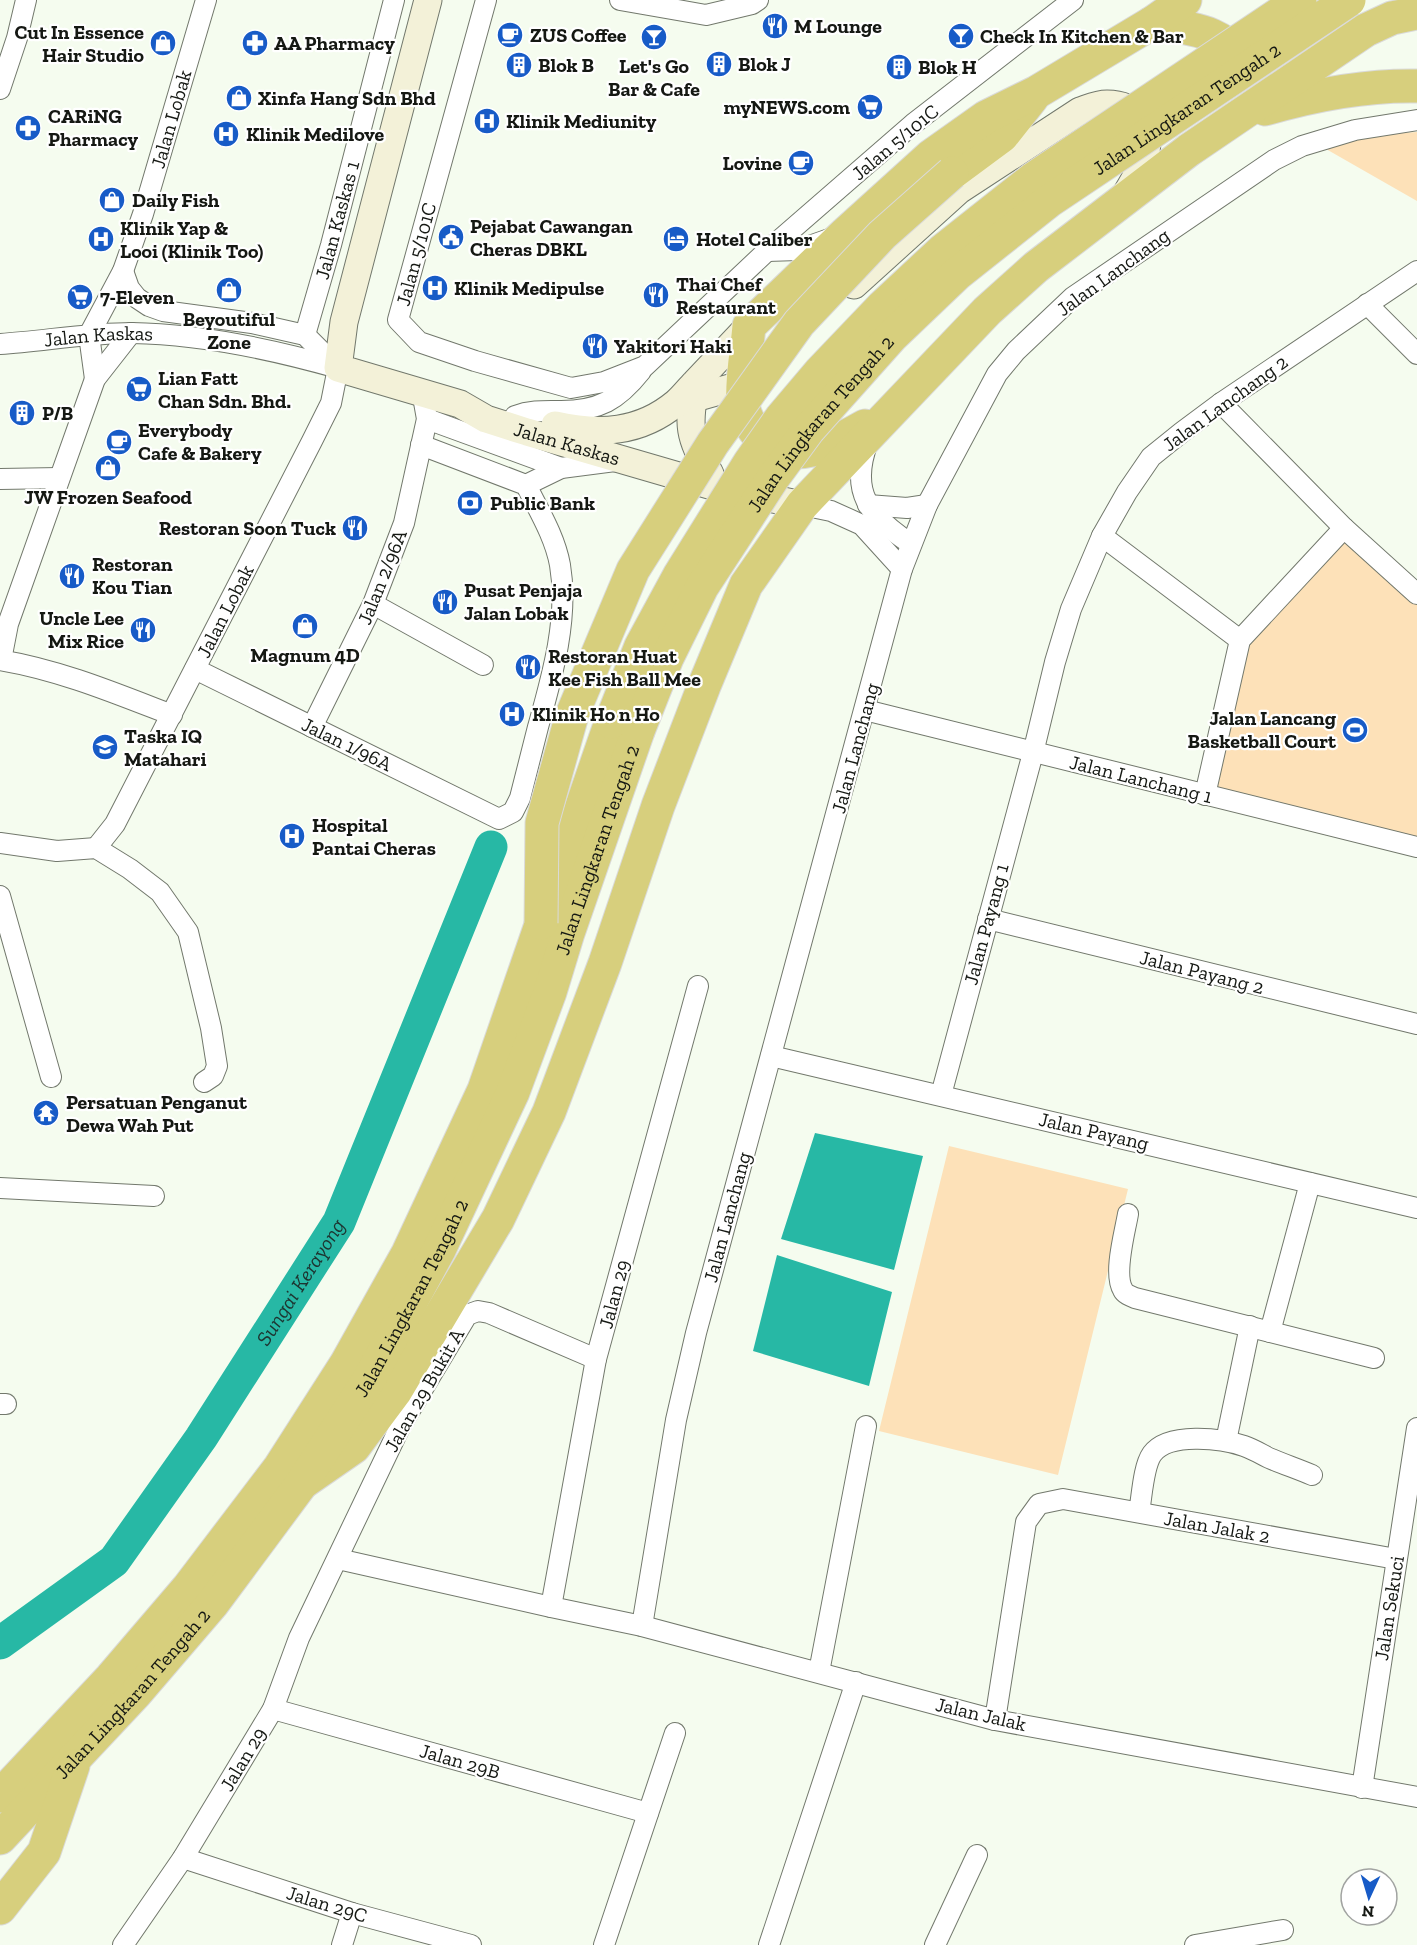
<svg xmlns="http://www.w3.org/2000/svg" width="1417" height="1945" font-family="'Zilla Slab',serif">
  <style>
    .green { fill: #fde1b8 }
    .water { fill: #27b8a5 }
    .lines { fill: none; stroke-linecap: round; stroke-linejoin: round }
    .river { stroke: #27b8a5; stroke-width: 33 }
    .street-casing { stroke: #72786c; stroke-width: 22 }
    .secondary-casing { stroke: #72786c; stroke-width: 29 }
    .highway-casing { stroke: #dadad9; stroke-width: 35 }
    .street { stroke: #fff; stroke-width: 20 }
    .secondary { stroke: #f3f1d8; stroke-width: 27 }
    .highway { stroke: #d7cf7d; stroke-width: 33 }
    .highway-bridge-casing { stroke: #dadad9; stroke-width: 35; stroke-linecap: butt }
    .highway-bridge { stroke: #d7cf7d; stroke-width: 33 }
    .labels { text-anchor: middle; stroke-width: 4.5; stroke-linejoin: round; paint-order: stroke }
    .poi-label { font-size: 20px; font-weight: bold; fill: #151813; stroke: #fff; text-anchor: start }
    .street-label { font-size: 20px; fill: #151813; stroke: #fff }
    .water-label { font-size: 21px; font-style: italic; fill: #1d3430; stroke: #fff }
  </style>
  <rect width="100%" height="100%" fill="#f5fcef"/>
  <!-- green -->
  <path class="green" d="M1417,132V201L1326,149L1351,136Z
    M1344,528L1417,594V847L1205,795L1240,640Z
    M949,1146L1128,1189L1058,1475L879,1431Z"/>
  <!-- water -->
  <path class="water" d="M815,1133L923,1156L894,1270L781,1239Z
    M777,1255L892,1292L869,1386L753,1351Z"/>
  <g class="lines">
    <!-- river -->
    <path class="river" id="s1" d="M0,1643L114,1561L201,1438L339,1222L491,847"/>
    <defs>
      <g id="street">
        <path d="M486,0L398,320L419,342L475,361L571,388L604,382L645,366L767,251L913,124L1073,0"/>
        <path d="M620,0L706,15L752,4L758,0"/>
        <path d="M0,89L17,38L26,0"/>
        <path d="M767,251L798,250L832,238"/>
        <path d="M123,271L129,288L137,298L149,306L163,311L252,323L305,335L336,366"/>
        <path d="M1367,304L1417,354"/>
        <path d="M89,335L123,271L143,214L206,0"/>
        <path d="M89,335L95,379"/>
        <path d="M305,335L331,245L394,0"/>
        <path id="s2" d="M0,344C44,341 88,333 132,333C202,334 271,349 338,368"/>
        <path d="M1221,403L1344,528L1417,594"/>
        <path d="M515,416C531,410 545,411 561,411C599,411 618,400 641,371"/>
        <path d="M427,419L561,468"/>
        <path d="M868,442C849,492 869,516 911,544"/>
        <path d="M0,479L59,478"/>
        <path d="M526,485L561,468L615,461"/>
        <path d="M802,505L831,511L862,525L902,569"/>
        <path d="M868,505L907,508L927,505"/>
        <path d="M1102,536L1240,640"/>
        <path d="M373,604L483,665"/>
        <path d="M0,660C60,670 115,693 172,715"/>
        <path d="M1,660L8,624L95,379L131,333"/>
        <path d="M195,669L499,819L513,812L520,798C526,774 532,750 538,727C552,677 569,618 560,565C555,537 539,511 526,485L421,445"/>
        <path d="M865,710L1417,847"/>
        <path d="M312,727L373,604L404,523L427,419L422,391"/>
        <path d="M1205,795L1240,640L1344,528"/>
        <path d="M0,843L57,851L96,848L130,869L160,892L188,932L211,1028L217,1066L213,1076L204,1082"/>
        <path d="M96,848L115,824L312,441L331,403L338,368"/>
        <path d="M0,896L51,1077"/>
        <path d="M988,919L1417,1024"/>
        <path d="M771,1056L1417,1208"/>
        <path d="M941,1095L1033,753L1055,662L1071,609L1102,536L1127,492L1151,457L1182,432L1221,403L1417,271"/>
        <path d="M0,1188L154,1196"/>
        <path d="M1128,1214C1125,1232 1113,1274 1123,1290C1125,1294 1130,1296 1135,1298L1374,1358"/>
        <path d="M1270,1332L1310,1183"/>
        <path d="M0,1404H6"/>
        <path d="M1226,1441L1250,1326"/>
        <path d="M1139,1512C1142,1497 1143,1467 1152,1454C1168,1432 1221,1438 1244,1446C1253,1449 1261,1454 1269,1458C1283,1464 1298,1469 1312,1475"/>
        <path d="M338,1559L551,1607L642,1626L995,1720L1417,1797"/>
        <path d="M551,1607L596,1359L698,986"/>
        <path d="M642,1626L676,1420L696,1333L902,569L927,505L997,374L1016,351L1073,297L1274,160L1302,146L1355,130L1417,120"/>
        <path d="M819,1672L866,1426"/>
        <path d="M273,1709L648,1813"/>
        <path d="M995,1720L1026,1522L1039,1504L1063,1499L1396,1559"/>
        <path d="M1362,1788L1417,1428"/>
        <path d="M183,1858L352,1913L471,1945"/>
        <path d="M123,1945L183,1858L273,1709L299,1638L401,1425L467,1315L478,1311L489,1313L596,1359"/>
        <path d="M342,1945L352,1913"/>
        <path d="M604,1945L675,1733"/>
        <path d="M769,1945L856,1682"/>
        <path d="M935,1945L977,1855"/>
        <path d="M1195,1945L1283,1930"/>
      </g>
      <g id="secondary">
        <path id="s3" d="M428,0L344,322L338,368L460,404L486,419L527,432L716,487L802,505"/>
        <path d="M854,285L959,190L1080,111C1089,108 1097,104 1107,104C1135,104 1151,124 1146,151C1144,167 1132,183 1124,198"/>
        <path d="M696,383C687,427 689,435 710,474"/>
        <path d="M677,403L744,384L756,373"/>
        <path d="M555,425C599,435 640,433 676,403C683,397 689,389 695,383C713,364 731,345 749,326"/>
      </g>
      <g id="highway">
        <path d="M1152,23C1184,28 1236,29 1239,71"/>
        <path d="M1265,109C1313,95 1366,85 1417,86"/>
        <path d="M952,173L1002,136L1032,98"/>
        <path d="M865,426C833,444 792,468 760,437C752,429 744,415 743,404C741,379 747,351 749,326L846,233L931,156L986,117L1037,92L1152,23L1185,0"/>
        <path d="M302,1483L354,1447L395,1392L498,1219L549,1112L605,963L658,806L704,686L746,585L802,505L987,311L1036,267L1189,150L1366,30L1392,18L1417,13"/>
        <path d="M0,1796L111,1678L188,1588L280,1467L346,1364L408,1253L484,1090L611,722"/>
        <path id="s4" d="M0,1838L135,1694L213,1603L302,1483L368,1381L439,1250L513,1092L550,992L568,933L638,731"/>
        <path d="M0,1908L44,1852L73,1766"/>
      </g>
    </defs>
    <!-- street casing -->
    <use href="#street" class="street-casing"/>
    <!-- secondary casing -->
    <use href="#secondary" class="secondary-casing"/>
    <!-- highway casing -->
    <use href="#highway" class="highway-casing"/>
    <!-- street -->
    <use href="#street" class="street"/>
    <!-- secondary -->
    <use href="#secondary" class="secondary"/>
    <!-- highway -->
    <use href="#highway" class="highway"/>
    <defs>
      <g id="highway-bridge">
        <path d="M611,722L641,646L679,576L750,462L781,418L820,372L883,306L942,251L1033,179L1300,0"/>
        <path id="s5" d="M638,731L667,658L702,587L773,478L809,429L892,336L957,274L1049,201L1349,0"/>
        <path d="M541,923L542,823L572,715L633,570L713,443L799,323L882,235L952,173"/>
      </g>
    </defs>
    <!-- highway-bridge casing -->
    <use href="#highway-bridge" class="highway-bridge-casing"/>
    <!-- highway-bridge -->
    <use href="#highway-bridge" class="highway-bridge"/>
  </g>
  <!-- icons -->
  <defs>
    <symbol id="restaurant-disc" viewBox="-11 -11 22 22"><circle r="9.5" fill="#175bc7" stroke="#fff"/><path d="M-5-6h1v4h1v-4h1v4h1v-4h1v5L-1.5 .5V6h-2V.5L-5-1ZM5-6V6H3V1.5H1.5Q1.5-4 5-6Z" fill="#fff"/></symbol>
    <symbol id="cafe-disc" viewBox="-11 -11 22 22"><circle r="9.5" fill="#175bc7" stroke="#fff"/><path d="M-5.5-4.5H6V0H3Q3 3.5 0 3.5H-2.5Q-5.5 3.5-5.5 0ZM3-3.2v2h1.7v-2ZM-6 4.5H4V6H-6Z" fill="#fff"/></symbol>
    <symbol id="bar-disc" viewBox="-11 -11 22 22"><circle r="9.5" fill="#175bc7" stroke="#fff"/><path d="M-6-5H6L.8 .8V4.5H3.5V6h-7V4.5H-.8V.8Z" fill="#fff"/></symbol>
    <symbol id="shop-disc" viewBox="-11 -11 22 22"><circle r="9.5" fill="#175bc7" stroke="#fff"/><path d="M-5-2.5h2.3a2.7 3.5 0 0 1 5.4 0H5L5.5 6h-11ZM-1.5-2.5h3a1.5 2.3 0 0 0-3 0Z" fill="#fff"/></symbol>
    <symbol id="pharmacy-disc" viewBox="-11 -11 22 22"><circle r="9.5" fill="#175bc7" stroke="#fff"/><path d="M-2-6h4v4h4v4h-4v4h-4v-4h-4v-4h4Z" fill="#fff"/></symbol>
    <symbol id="building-disc" viewBox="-11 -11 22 22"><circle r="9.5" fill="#175bc7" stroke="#fff"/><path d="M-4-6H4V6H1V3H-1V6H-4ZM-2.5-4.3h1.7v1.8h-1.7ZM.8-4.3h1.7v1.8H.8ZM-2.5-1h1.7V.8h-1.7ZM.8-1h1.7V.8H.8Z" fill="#fff"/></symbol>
    <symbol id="supermarket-disc" viewBox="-11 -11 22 22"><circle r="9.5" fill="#175bc7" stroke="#fff"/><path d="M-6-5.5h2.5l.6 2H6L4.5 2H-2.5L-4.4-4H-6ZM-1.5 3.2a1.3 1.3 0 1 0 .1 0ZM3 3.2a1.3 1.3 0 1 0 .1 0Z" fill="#fff"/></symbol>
    <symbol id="hospital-disc" viewBox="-11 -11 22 22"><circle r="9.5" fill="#175bc7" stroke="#fff"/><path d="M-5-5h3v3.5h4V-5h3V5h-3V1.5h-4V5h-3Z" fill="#fff"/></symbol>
    <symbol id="civic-disc" viewBox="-11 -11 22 22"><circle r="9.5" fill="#175bc7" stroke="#fff"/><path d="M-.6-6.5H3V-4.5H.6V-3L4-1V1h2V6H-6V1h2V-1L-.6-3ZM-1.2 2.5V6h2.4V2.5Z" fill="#fff"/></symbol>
    <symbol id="hotel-disc" viewBox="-11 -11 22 22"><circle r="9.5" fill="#175bc7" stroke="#fff"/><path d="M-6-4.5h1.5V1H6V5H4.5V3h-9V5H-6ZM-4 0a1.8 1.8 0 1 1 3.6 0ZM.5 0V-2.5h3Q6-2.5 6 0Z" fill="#fff"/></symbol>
    <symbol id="bank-disc" viewBox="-11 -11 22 22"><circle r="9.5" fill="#175bc7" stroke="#fff"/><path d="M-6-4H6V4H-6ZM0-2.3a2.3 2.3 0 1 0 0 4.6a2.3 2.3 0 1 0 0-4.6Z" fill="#fff"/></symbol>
    <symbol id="stadium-disc" viewBox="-11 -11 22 22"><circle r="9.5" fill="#175bc7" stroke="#fff"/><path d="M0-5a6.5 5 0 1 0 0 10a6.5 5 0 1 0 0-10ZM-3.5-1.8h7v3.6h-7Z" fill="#fff"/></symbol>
    <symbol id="school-disc" viewBox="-11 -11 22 22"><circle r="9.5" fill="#175bc7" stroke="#fff"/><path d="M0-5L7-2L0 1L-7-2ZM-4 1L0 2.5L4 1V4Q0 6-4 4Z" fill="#fff"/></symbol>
    <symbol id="temple-disc" viewBox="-11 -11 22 22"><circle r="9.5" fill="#175bc7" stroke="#fff"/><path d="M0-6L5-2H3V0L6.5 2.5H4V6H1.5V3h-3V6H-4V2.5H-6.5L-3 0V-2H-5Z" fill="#fff"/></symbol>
  </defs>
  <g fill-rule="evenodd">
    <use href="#restaurant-disc" x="760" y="11" width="30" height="30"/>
    <use href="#cafe-disc" x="495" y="20" width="30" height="30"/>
    <use href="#bar-disc" x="946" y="21" width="30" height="30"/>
    <use href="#bar-disc" x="639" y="22" width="30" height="30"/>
    <use href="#shop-disc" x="148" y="28" width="30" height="30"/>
    <use href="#pharmacy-disc" x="240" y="28" width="30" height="30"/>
    <use href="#building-disc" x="704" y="49" width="30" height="30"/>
    <use href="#building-disc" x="504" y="50" width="30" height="30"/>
    <use href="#building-disc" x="884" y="52" width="30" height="30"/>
    <use href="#shop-disc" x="224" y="83" width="30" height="30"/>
    <use href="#supermarket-disc" x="855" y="92" width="30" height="30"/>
    <use href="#hospital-disc" x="472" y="106" width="30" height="30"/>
    <use href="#pharmacy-disc" x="13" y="113" width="30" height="30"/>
    <use href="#hospital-disc" x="211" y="119" width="30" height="30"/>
    <use href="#cafe-disc" x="786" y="148" width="30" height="30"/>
    <use href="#shop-disc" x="97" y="185" width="30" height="30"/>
    <use href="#civic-disc" x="436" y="222" width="30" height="30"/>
    <use href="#hospital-disc" x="86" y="224" width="30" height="30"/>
    <use href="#hotel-disc" x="661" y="224" width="30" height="30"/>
    <use href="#hospital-disc" x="420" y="273" width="30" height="30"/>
    <use href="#shop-disc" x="214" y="275" width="30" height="30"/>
    <use href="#restaurant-disc" x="641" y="280" width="30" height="30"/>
    <use href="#supermarket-disc" x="65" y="282" width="30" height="30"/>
    <use href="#restaurant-disc" x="580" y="331" width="30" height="30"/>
    <use href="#supermarket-disc" x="124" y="374" width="30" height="30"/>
    <use href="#building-disc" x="7" y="398" width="30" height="30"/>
    <use href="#cafe-disc" x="104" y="427" width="30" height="30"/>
    <use href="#shop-disc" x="93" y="453" width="30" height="30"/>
    <use href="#bank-disc" x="455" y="488" width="30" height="30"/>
    <use href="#restaurant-disc" x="340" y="513" width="30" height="30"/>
    <use href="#restaurant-disc" x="57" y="561" width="30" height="30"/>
    <use href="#restaurant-disc" x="430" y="587" width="30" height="30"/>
    <use href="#shop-disc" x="290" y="611" width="30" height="30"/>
    <use href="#restaurant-disc" x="128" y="615" width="30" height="30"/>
    <use href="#restaurant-disc" x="513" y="652" width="30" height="30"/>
    <use href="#hospital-disc" x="497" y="699" width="30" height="30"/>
    <use href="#stadium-disc" x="1340" y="715" width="30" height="30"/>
    <use href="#school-disc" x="90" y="732" width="30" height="30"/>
    <use href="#hospital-disc" x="277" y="821" width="30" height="30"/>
    <use href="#temple-disc" x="31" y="1098" width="30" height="30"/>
  </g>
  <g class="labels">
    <!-- poi labels -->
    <g class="poi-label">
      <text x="794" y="33">M Lounge</text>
      <text x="144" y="39" text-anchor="end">Cut In Essence<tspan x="144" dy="23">Hair Studio</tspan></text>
      <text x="530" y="42">ZUS Coffee</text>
      <text x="980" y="43">Check In Kitchen &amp; Bar</text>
      <text x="274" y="50">AA Pharmacy</text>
      <text x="738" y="71">Blok J</text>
      <text x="538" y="72">Blok B</text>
      <text x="654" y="73" text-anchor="middle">Let's Go<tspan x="654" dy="23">Bar &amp; Cafe</tspan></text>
      <text x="918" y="74">Blok H</text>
      <text x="258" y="105">Xinfa Hang Sdn Bhd</text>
      <text x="850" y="114" text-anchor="end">myNEWS.com</text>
      <text x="48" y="123">CARiNG<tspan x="48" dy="23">Pharmacy</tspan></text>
      <text x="506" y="128">Klinik Mediunity</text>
      <text x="246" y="141">Klinik Medilove</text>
      <text x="782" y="170" text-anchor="end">Lovine</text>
      <text x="132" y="207">Daily Fish</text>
      <text x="470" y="233">Pejabat Cawangan<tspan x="470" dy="23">Cheras DBKL</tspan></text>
      <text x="120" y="235">Klinik Yap &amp;<tspan x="120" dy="23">Looi (Klinik Too)</tspan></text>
      <text x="696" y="246">Hotel Caliber</text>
      <text x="676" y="291">Thai Chef<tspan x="676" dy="23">Restaurant</tspan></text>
      <text x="454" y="295">Klinik Medipulse</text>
      <text x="100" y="304">7-Eleven</text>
      <text x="229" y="326" text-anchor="middle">Beyoutiful<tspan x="229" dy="23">Zone</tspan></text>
      <text x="614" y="353">Yakitori Haki</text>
      <text x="158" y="385">Lian Fatt<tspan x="158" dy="23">Chan Sdn. Bhd.</tspan></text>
      <text x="42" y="420">P/B</text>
      <text x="138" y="437">Everybody<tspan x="138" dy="23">Cafe &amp; Bakery</tspan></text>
      <text x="108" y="504" text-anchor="middle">JW Frozen Seafood</text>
      <text x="490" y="510">Public Bank</text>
      <text x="336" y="535" text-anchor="end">Restoran Soon Tuck</text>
      <text x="92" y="571">Restoran<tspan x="92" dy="23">Kou Tian</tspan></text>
      <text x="464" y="597">Pusat Penjaja<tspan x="464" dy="23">Jalan Lobak</tspan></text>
      <text x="124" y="625" text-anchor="end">Uncle Lee<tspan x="124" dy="23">Mix Rice</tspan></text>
      <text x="305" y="662" text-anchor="middle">Magnum 4D</text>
      <text x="548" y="663">Restoran Huat<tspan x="548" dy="23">Kee Fish Ball Mee</tspan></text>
      <text x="532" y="721">Klinik Ho n Ho</text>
      <text x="1336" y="725" text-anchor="end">Jalan Lancang<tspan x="1336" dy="23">Basketball Court</tspan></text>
      <text x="124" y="743">Taska IQ<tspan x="124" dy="23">Matahari</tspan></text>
      <text x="312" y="832">Hospital<tspan x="312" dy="23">Pantai Cheras</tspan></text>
      <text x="66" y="1109">Persatuan Penganut<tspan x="66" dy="23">Dewa Wah Put</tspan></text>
    </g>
    <!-- street labels -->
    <g class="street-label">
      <text dy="7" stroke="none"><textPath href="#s5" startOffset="846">Jalan Lingkaran Tengah 2</textPath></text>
      <text transform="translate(171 119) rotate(-74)" y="7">Jalan Lobak</text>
      <text transform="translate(895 142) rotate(-40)" y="7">Jalan 5/101C</text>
      <text transform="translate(337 220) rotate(-75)" y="7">Jalan Kaskas 1</text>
      <text transform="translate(416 254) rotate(-75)" y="7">Jalan 5/101C</text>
      <text transform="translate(1113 272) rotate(-36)" y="7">Jalan Lanchang</text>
      <text dy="7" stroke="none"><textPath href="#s2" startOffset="99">Jalan Kaskas</textPath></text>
      <text transform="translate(1225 403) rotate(-36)" y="7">Jalan Lanchang 2</text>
      <text dy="7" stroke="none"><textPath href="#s5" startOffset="360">Jalan Lingkaran Tengah 2</textPath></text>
      <text dy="7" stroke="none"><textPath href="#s3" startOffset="621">Jalan Kaskas</textPath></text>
      <text transform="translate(382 577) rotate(-68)" y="7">Jalan 2/96A</text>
      <text transform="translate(225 611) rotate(-63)" y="7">Jalan Lobak</text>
      <text transform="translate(347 744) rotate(26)" y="7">Jalan 1/96A</text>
      <text transform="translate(855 748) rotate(-75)" y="7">Jalan Lanchang</text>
      <text transform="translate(1141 779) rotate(14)" y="7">Jalan Lanchang 1</text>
      <text dy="7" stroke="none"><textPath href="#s4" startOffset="1168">Jalan Lingkaran Tengah 2</textPath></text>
      <text transform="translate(986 924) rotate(-75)" y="7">Jalan Payang 1</text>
      <text transform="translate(1202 972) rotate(14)" y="7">Jalan Payang 2</text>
      <text transform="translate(1094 1131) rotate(13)" y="7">Jalan Payang</text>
      <text transform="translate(727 1217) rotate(-75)" y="7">Jalan Lanchang</text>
      <text transform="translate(614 1294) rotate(-75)" y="7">Jalan 29</text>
      <text dy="7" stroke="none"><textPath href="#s4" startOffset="682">Jalan Lingkaran Tengah 2</textPath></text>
      <text transform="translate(424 1390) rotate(-60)" y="7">Jalan 29 Bukit A</text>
      <text transform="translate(1217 1527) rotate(10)" y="7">Jalan Jalak 2</text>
      <text transform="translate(1389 1608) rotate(-81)" y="7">Jalan Sekuci</text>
      <text dy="7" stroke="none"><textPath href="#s4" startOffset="196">Jalan Lingkaran Tengah 2</textPath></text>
      <text transform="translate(981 1714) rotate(13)" y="7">Jalan Jalak</text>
      <text transform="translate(243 1759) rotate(-59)" y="7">Jalan 29</text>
      <text transform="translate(460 1761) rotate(16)" y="7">Jalan 29B</text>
      <text transform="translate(327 1904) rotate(17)" y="7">Jalan 29C</text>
    </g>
    <!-- water labels -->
    <g class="water-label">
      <text dy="7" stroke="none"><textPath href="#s1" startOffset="476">Sungai Kerayong</textPath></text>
    </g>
  </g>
  <!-- north arrow -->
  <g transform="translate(1369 1897) rotate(184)"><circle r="28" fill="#ffffff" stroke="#a1a3a1" stroke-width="1.5"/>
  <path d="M0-4.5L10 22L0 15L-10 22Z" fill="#175bc7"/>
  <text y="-9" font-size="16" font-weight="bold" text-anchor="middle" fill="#151813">N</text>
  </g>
</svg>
